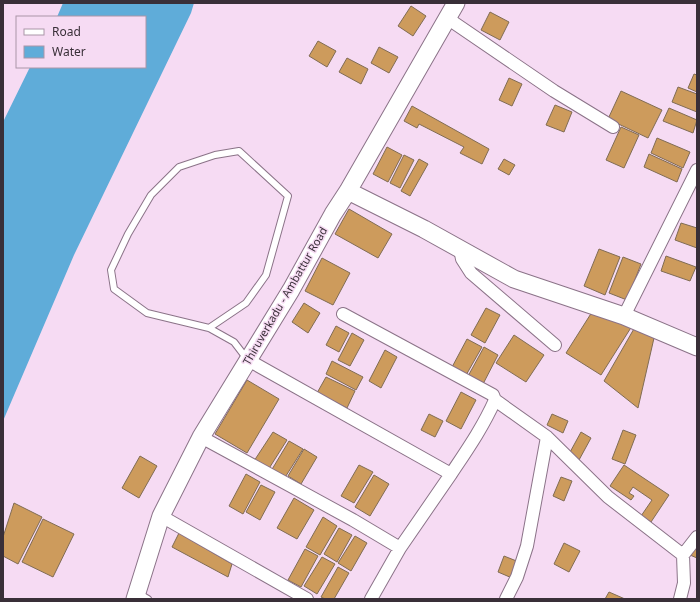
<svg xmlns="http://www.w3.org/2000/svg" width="700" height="602" font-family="'Noto Sans',sans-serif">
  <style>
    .water { fill: #5facd9 }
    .building { fill: #cd9b5c; stroke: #806c54 }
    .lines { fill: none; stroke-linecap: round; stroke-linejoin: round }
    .lane-casing { stroke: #8b7388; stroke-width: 8 }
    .street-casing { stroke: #8b7388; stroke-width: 14 }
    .secondary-casing { stroke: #8b7388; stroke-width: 19 }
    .lane { stroke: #fff; stroke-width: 6 }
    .street { stroke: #fff; stroke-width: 12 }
    .secondary { stroke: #fff; stroke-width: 17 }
    .labels { text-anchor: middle; stroke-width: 3; stroke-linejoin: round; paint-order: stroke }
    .street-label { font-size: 11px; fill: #392f38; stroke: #f6dbf3 }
  </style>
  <rect width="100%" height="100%" fill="#f6dbf3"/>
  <!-- water -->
  <path class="water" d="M63,3H194L191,13L74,255L3,421V122L30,67H145V17H57Z"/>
  <!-- building -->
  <path class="building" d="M411,6L426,16L413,36L398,26Z
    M490,12L509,22L500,40L481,30Z
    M318,41L336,51L327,67L309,56Z
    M379,47L398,57L389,73L371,63Z
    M347,58L368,69L361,84L339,72Z
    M694,74L697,75V92L688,88Z
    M509,78L522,84L512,106L499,100Z
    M678,87L697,94V112L672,102Z
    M621,91L662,110L648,138L608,119Z
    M555,105L572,112L564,132L546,125Z
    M412,106L489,149L482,164L460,153L464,147L419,124L417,128L404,121Z
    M669,108L697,120L693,133L663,121Z
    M621,127L639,135L624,168L606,160Z
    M657,138L690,152L683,168L651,153Z
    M387,147L402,155L388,182L373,174Z
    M649,154L682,169L677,182L644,167Z
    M404,155L414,160L400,188L390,183Z
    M419,159L428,164L410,196L401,191Z
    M504,159L515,165L509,175L498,169Z
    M349,209L392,234L378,258L335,234Z
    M681,223L697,228V248L675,240Z
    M599,249L620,257L605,295L584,286Z
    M666,256L696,267L690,281L661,271Z
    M623,257L641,264L627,300L609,293Z
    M322,258L350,273L333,305L305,291Z
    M304,303L320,313L308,333L292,322Z
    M486,308L500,315L485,343L471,335Z
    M592,312L632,326L601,375L566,353Z
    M336,326L349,333L339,352L326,345Z
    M635,327L654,338L638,408L604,381Z
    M352,333L364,340L350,366L338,360Z
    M514,335L544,355L526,382L496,363Z
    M467,339L482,347L465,377L451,369Z
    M484,347L498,355L482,386L467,378Z
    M385,350L397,357L381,388L369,381Z
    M332,361L363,377L356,390L326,374Z
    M326,377L355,391L347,408L317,393Z
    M247,380L279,399L247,453L215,434Z
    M461,392L476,400L461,429L446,421Z
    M429,414L443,421L435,437L421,430Z
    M552,414L568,421L563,433L547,425Z
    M623,430L636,435L625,464L612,459Z
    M273,432L287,440L268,470L254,461Z
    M581,432L591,438L579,460L569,454Z
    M289,441L303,449L284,479L271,471Z
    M304,449L317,457L301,484L288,476Z
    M140,456L157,466L139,498L122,488Z
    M359,465L373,472L354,503L341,496Z
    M624,465L669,495L651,522L641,516L652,500L633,487L629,493L634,496L631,500L610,486Z
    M246,474L260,482L243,514L229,506Z
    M374,475L389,484L370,516L355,507Z
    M561,477L572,481L564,501L553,496Z
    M261,485L275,492L260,520L246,512Z
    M294,498L314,510L297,539L277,528Z
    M14,503L42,517L18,564L3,556V537Z
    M323,517L337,526L320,555L306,547Z
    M43,519L74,534L53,577L22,562Z
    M339,528L352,535L337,562L324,554Z
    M179,533L232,564L228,577L172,547Z
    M355,536L367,543L351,571L338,563Z
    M697,539V558L690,555Z
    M564,543L580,551L569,572L554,564Z
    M305,549L318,556L301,587L288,580Z
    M504,556L519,562L512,578L498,572Z
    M322,557L335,564L317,594L304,586Z
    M338,567L349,573L334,599H325L321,597Z
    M609,592L625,599H605Z"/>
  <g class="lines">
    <defs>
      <path id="lane" d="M209,328L246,303L266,275L288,196L239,151L215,155L179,167L151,195L128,234L111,270L114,289L147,313L209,328L234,342L247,359
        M138,593L148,599"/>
      <path id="street" d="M447,18L554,91L613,127
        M460,249L462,259L471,273L555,345
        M343,314L493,395L495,400C483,427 467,450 451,474
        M624,316L697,170
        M248,360L451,474L400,548L371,599
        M495,400L547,437L608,497L683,555
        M201,437L353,520L400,548
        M161,516L307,599
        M506,599L517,577L527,546L547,437
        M680,599L684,583L683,555L697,537"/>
      <path id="secondary" d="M348,191L424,229L514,279L624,316L697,347
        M135,599L161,516L201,437L291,290L333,214L348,191L456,3"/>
    </defs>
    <!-- lane casing -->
    <use href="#lane" class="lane-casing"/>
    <!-- street casing -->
    <use href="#street" class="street-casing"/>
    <!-- secondary casing -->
    <use href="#secondary" class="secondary-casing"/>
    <!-- lane -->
    <use href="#lane" class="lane"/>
    <!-- street -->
    <use href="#street" class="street"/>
    <!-- secondary -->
    <use href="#secondary" class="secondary"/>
  </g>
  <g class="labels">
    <!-- street labels -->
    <g class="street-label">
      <text transform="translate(285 296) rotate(-60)" y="4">Thiruverkadu - Ambattur Road</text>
    </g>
  </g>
  <!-- border -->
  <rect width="700" height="602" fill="none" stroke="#392f38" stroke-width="8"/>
  <!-- legend -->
  <rect x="16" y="16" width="130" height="52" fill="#f6dbf3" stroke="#aa96a8"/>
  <rect x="24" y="29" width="20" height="6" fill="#ffffff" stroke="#aa96a8"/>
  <text x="52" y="36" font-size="12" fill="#392f38">Road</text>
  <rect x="24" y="46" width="20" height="12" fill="#5facd9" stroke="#aa96a8"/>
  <text x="52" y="56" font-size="12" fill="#392f38">Water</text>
</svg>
